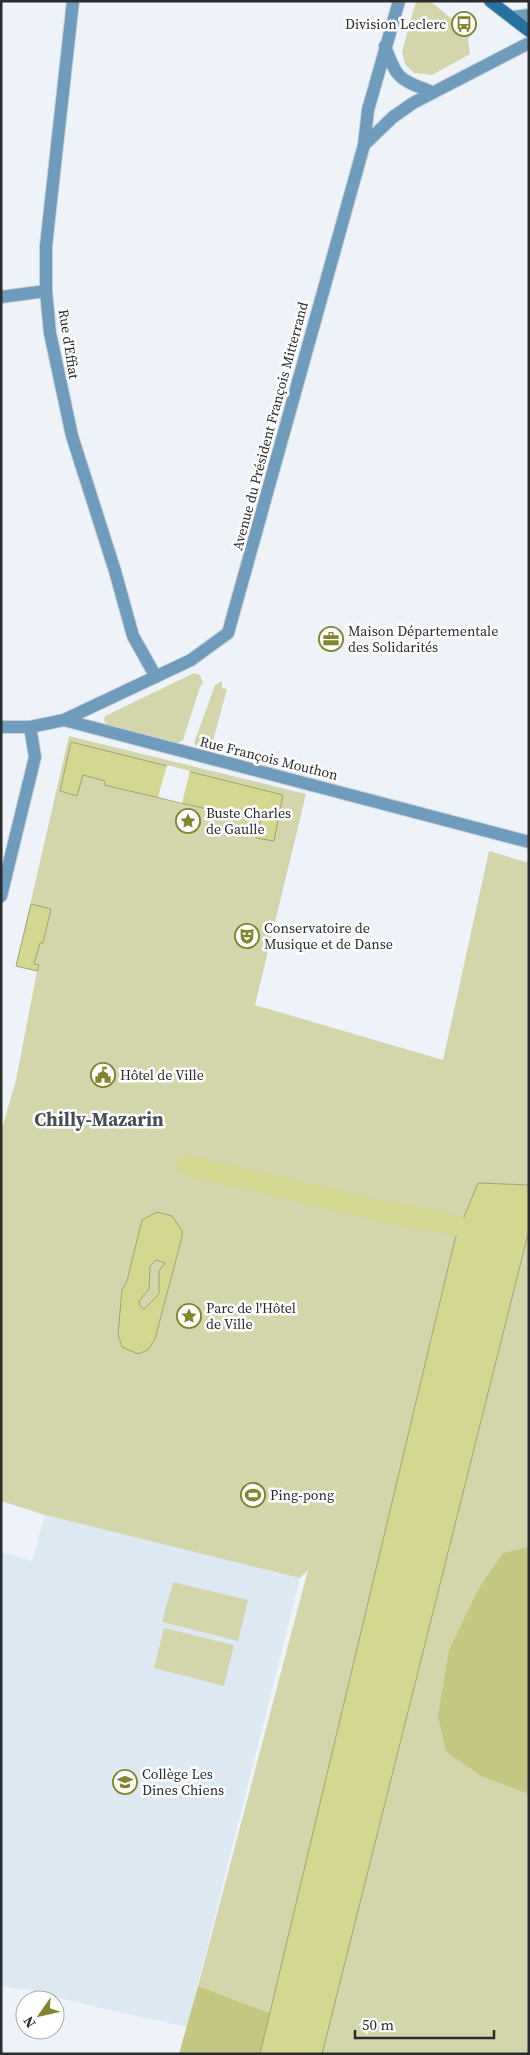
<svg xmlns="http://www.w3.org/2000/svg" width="530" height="2055" font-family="'Source Serif 4',serif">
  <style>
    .built { fill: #dce9f3 }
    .green { fill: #d3d5ab }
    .forest { fill: #c4c781 }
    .water { fill: #d4d790; stroke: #a1a473; fill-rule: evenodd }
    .pier { fill: #edf3f8 }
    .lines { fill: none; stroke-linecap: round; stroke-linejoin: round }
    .canal { stroke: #d4d790; stroke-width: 20 }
    .minor-casing { stroke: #cacfd4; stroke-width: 14 }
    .secondary-casing { stroke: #cacfd4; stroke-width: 14 }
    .minor { stroke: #6f9cbd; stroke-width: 12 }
    .secondary { stroke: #2572a0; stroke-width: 12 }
    .labels { text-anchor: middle; stroke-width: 5; stroke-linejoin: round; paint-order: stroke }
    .poi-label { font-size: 14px; fill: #2a2c2e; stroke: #fff; text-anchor: start }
    .street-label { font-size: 14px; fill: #2a2c2e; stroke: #fff }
    .district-label { font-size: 19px; font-weight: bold; fill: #484d51; stroke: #fff }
  </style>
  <rect width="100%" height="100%" fill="#edf3f8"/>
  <!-- built -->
  <path class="built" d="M45,1515L300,1578L187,2027L87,2005L36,1991L1,1986V1552L32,1561Z"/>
  <!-- green -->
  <path class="green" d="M416,1H430L470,34L468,41L470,54L432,75L414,73L405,64L402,52Z
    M194,673L200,675L203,683L200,687L183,740L176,744L108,727L104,720L105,716Z
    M222,681V688L227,689L210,752L199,749L194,743L215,685Z
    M69,736L306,794L255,1005L443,1060L489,851L529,863V1185L478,1183L455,1239L270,2013L198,1986L308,1570L300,1578L45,1515L1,1501V1132L16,1080L37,971L16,966Z
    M529,1230V2054H322Z
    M173,1582L248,1600L238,1641L162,1622Z
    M164,1628L234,1645L224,1686L154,1668Z"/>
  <!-- forest -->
  <path class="forest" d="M529,1547V1794L483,1777L446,1752L438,1716L449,1650L479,1588L503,1553Z
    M198,1986L270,2013L260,2054H179Z"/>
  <!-- water -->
  <path class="water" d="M71,742L283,795L274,841L256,838L261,819L239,813L237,816L104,785L105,781L83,775L77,796L60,791Z
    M31,904L51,909L43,943H40L34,964L39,965L37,971L16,966Z
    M478,1183L529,1185V1230L322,2054H260L455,1239Z
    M157,1212L172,1216L182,1231V1237L155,1339L148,1350L138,1354L122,1347L118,1334L122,1290L127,1281L142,1220ZM156,1260L165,1263L159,1271V1294L144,1309L140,1306L139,1301L149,1289L150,1266Z"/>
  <!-- pier -->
  <path class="pier" d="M167,765L190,771L182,803L158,797Z"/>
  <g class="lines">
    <!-- canal -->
    <path class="canal" d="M186,1165L377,1210L459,1226"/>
    <defs>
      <path id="minor" d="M73,1L46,246V291L50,333L72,436L115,571L133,636L156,677
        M513,17L529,15
        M385,46C397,80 399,79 432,92
        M364,145L393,117L413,103L529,43
        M1,297L46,291
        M64,720L191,660L228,633L364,145L368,110L399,1
        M1,727H30L64,720L529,842
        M1,896L35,757L30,727"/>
      <path id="secondary" d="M490,1L529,31"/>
    </defs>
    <!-- minor casing -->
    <use href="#minor" class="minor-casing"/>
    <!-- secondary casing -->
    <use href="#secondary" class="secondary-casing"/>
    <!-- minor -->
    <use href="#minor" class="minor"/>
    <!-- secondary -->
    <use href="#secondary" class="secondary"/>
  </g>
  <!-- icons -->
  <defs>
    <symbol id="bus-ring" viewBox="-11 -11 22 22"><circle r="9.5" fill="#fff" stroke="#83852e" stroke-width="1.5"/><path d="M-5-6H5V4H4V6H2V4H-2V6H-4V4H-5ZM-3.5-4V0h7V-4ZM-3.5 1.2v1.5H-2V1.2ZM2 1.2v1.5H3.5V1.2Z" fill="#83852e"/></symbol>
    <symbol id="office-ring" viewBox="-11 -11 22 22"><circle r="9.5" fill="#fff" stroke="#83852e" stroke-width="1.5"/><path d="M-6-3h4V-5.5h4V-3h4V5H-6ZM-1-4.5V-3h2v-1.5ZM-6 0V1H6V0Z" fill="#83852e"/></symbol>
    <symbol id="sight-ring" viewBox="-11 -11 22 22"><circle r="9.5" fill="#fff" stroke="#83852e" stroke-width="1.5"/><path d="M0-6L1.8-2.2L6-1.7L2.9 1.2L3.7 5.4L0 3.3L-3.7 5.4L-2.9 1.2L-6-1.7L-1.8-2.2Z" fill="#83852e"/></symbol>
    <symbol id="theatre-ring" viewBox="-11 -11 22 22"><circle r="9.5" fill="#fff" stroke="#83852e" stroke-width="1.5"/><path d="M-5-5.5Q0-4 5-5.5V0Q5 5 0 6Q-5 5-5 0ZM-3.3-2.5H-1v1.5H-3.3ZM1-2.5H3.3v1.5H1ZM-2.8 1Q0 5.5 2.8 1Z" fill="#83852e"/></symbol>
    <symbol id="civic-ring" viewBox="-11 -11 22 22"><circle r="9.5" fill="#fff" stroke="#83852e" stroke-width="1.5"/><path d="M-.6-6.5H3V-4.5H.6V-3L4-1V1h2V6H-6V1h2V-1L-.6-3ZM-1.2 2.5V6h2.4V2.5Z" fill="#83852e"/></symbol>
    <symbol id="stadium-ring" viewBox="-11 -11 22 22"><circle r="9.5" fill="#fff" stroke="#83852e" stroke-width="1.5"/><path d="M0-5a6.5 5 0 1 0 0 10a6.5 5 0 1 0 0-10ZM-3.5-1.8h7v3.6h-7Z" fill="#83852e"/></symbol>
    <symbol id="school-ring" viewBox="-11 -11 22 22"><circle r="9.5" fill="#fff" stroke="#83852e" stroke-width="1.5"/><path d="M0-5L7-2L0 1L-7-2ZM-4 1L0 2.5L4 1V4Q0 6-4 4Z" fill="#83852e"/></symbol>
  </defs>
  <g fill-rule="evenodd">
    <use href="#bus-ring" x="450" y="10" width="28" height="28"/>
    <use href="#office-ring" x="317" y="625" width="28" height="28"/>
    <use href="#sight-ring" x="174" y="807" width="28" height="28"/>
    <use href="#theatre-ring" x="233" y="922" width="28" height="28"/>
    <use href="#civic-ring" x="89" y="1061" width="28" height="28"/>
    <use href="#sight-ring" x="175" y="1302" width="28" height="28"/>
    <use href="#stadium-ring" x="239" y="1481" width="28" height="28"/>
    <use href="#school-ring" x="111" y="1768" width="28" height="28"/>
  </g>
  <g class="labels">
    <!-- poi labels -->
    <g class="poi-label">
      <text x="446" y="29" text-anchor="end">Division Leclerc</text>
      <text x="348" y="636">Maison Départementale<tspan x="348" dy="16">des Solidarités</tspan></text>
      <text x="206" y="818">Buste Charles<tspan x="206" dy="16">de Gaulle</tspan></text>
      <text x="264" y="933">Conservatoire de<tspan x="264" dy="16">Musique et de Danse</tspan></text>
      <text x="120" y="1080">Hôtel de Ville</text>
      <text x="206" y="1313">Parc de l'Hôtel<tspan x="206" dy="16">de Ville</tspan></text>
      <text x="270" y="1500">Ping-pong</text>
      <text x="142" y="1779">Collège Les<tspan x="142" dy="16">Dines Chiens</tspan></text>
    </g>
    <!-- street labels -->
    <g class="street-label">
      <text transform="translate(69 344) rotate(81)" y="5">Rue d'Effiat</text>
      <text transform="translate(270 426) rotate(-75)" y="5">Avenue du Président François Mitterrand</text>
      <text transform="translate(269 758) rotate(14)" y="5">Rue François Mouthon</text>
    </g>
    <!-- district labels -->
    <g class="district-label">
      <text x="99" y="1126">Chilly-Mazarin</text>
    </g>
  </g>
  <!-- border -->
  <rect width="530" height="2055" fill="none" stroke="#2a2c2e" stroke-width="5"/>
  <!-- north arrow -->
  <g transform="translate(40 2015) rotate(236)"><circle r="24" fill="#ffffff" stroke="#aaabab"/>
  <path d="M0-4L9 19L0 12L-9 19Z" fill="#83852e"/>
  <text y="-8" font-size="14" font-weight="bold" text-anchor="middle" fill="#2a2c2e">N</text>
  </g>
  <!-- scale -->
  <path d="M355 2030v8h139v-8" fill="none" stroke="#2a2c2e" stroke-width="2.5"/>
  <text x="362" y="2030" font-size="15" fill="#2a2c2e" stroke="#ffffff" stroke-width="4" paint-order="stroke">50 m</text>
</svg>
